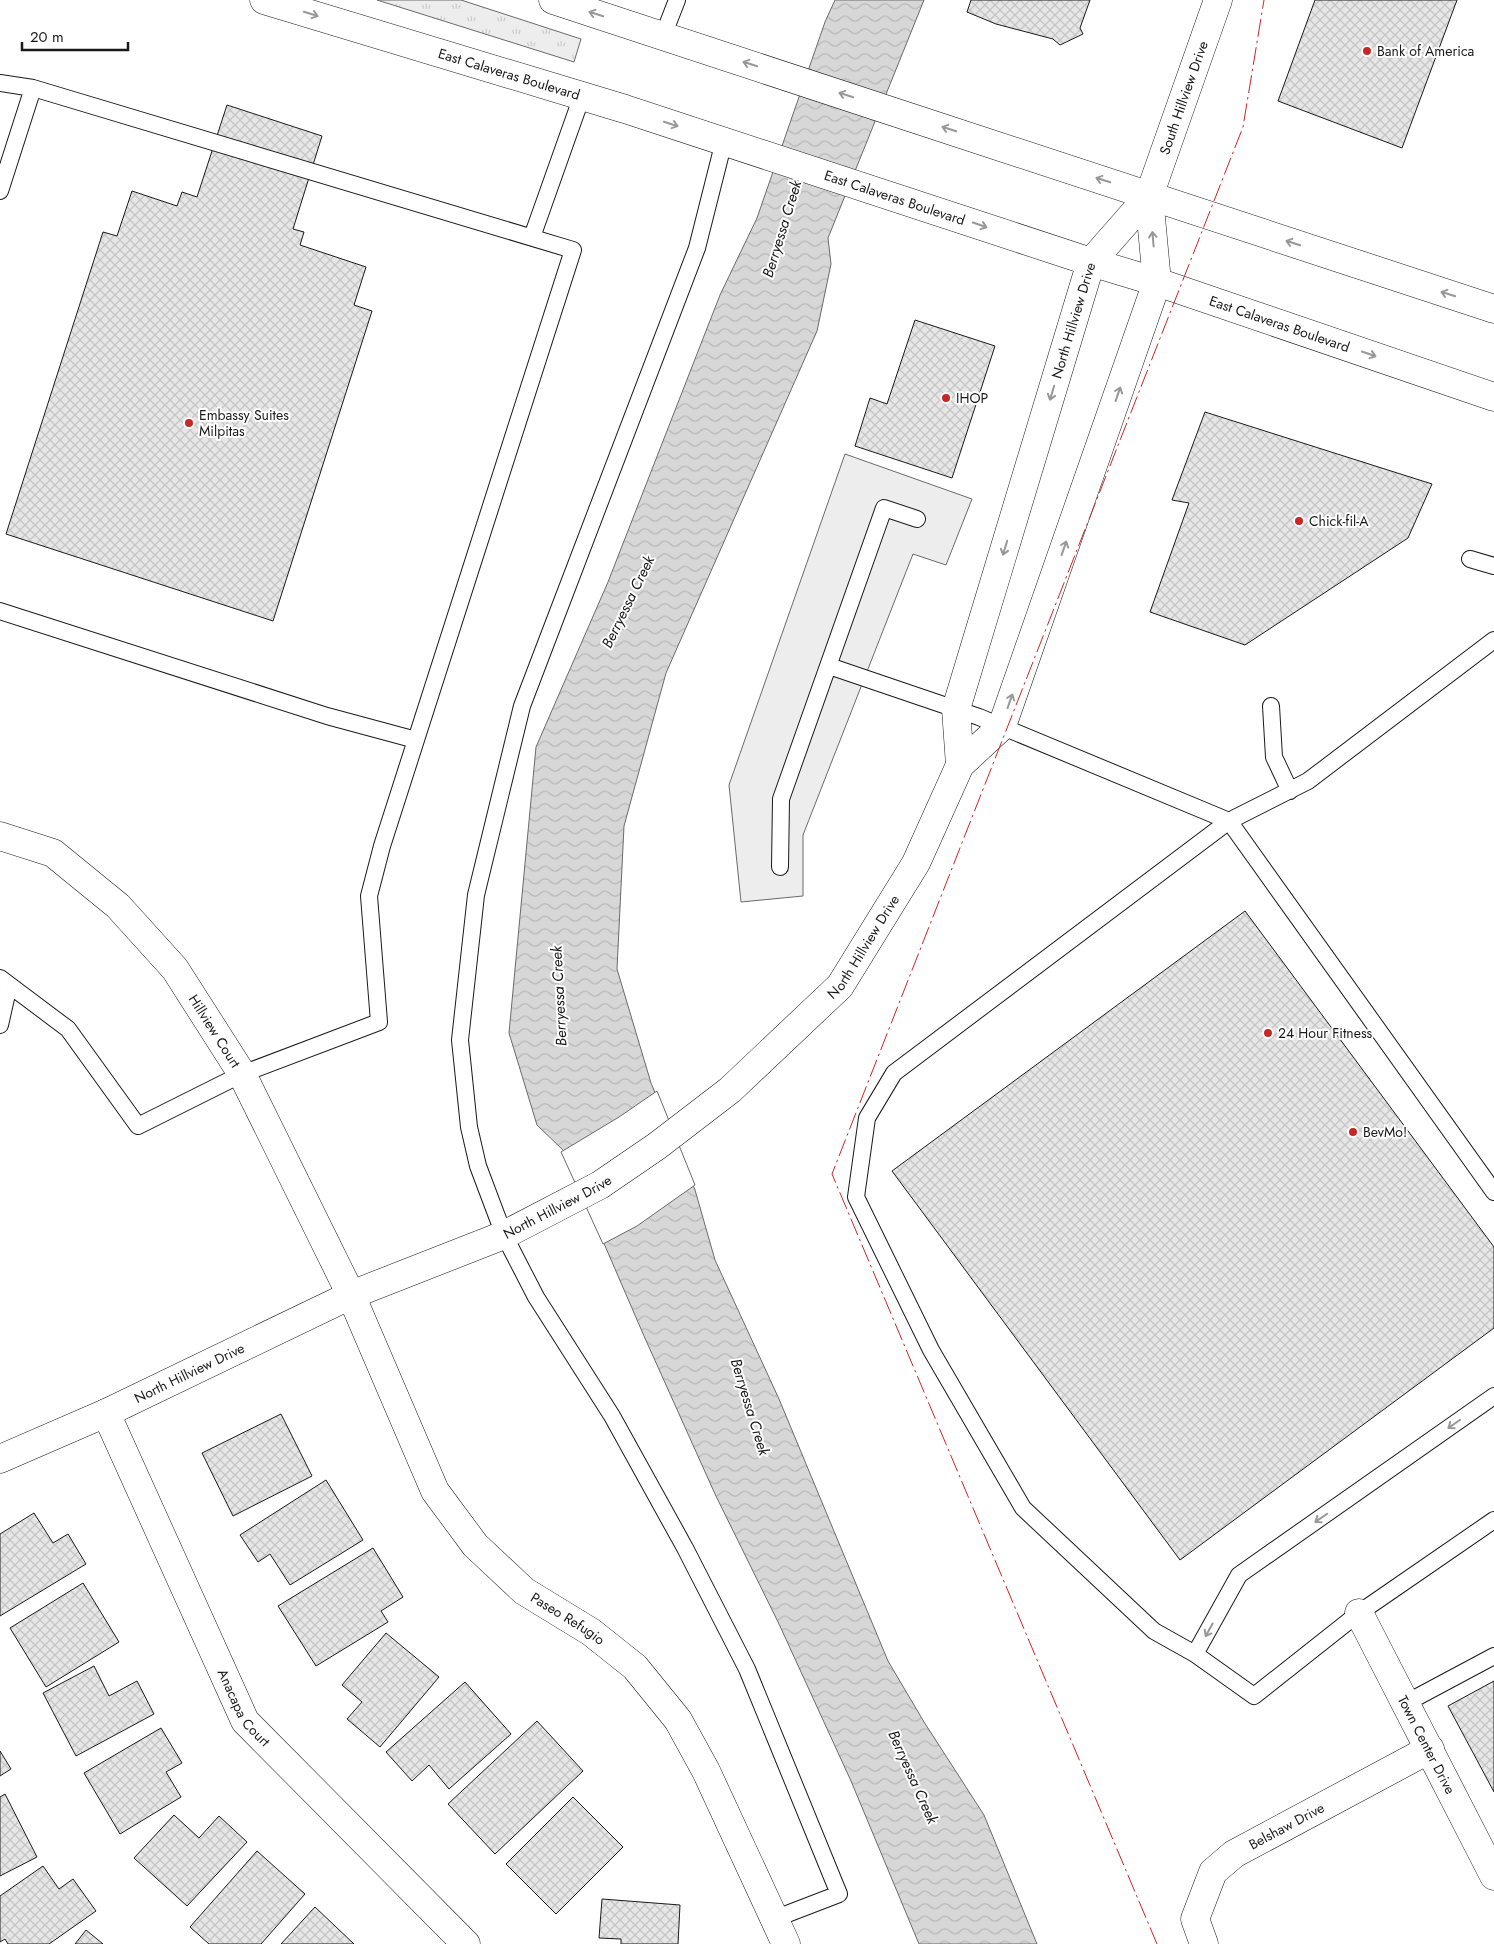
<svg xmlns="http://www.w3.org/2000/svg" width="1494" height="1944" font-family="Jost,sans-serif">
  <style>
    .grass { fill: url(#grass-tufts); stroke: #6a6a6a }
    .pitch { fill: #ededed; stroke: #6a6a6a }
    .water { fill: url(#water-waves); stroke: #6a6a6a }
    .pier { fill: #fff; stroke: #6a6a6a }
    .building { fill: url(#building-cross-hatch); stroke: #1a1a1a }
    .lines { fill: none; stroke-linecap: round; stroke-linejoin: round }
    .service-casing { stroke: #1a1a1a; stroke-width: 18 }
    .minor-casing { stroke: #1a1a1a; stroke-width: 29 }
    .tertiary-casing { stroke: #1a1a1a; stroke-width: 29 }
    .trunk-casing { stroke: #1a1a1a; stroke-width: 29 }
    .service { stroke: #fff; stroke-width: 16 }
    .minor { stroke: #fff; stroke-width: 28 }
    .tertiary { stroke: #fff; stroke-width: 28 }
    .trunk { stroke: #fff; stroke-width: 28 }
    .power { stroke: #c62828; stroke-width: 1; stroke-dasharray: 18 4 2.5 4; stroke-linecap: butt }
    .oneway { stroke: #989898 }
    .poi-dot { fill: #c62828; stroke: #fff; stroke-width: 2 }
    .labels { text-anchor: middle; stroke-width: 4; stroke-linejoin: round; paint-order: stroke }
    .poi-label { font-size: 14px; fill: #1a1a1a; stroke: #fff; text-anchor: start }
    .street-label { font-size: 14px; fill: #1a1a1a; stroke: #fff }
    .water-label { font-size: 15px; font-style: italic; fill: #1a1a1a; stroke: #fff }
  </style>
  <defs>
    <pattern id="grass-tufts" width="24" height="20" patternUnits="userSpaceOnUse" patternTransform="scale(1.25)"><rect width="24" height="20" fill="#ededed"/><path d="M3 7l-1-3M5 7V3M7 7l1-3M15 17l-1-3M17 17v-4M19 17l1-3" fill="none" stroke="#cbcbcb"/></pattern>
    <pattern id="water-waves" width="16" height="10" patternUnits="userSpaceOnUse" patternTransform="scale(1.25)"><rect width="16" height="10" fill="#d7d7d7"/><path d="M0 5q4-4 8 0t8 0" fill="none" stroke="#b8b8b8"/></pattern>
    <pattern id="building-cross-hatch" width="8" height="8" patternUnits="userSpaceOnUse" patternTransform="scale(1.25)"><rect width="8" height="8" fill="#e6e6e6"/><path d="M0 0l8 8M0 8l8-8" fill="none" stroke="#c5c5c5"/></pattern>
  </defs>
  <rect width="100%" height="100%" fill="#fff"/>
  <!-- grass -->
  <path class="grass" d="M377,0H461L581,39L574,62Z"/>
  <!-- pitch -->
  <path class="pitch" d="M845,454L972,499L946,565L913,554L803,835V896L741,902L729,785Z"/>
  <!-- water -->
  <path class="water" d="M835,0H924L828,238L831,264L817,331L666,673L624,826L617,969L651,1083L695,1190L715,1260L779,1399L888,1661L924,1722L984,1815L1037,1944H919L851,1781L779,1624L715,1494L644,1336L564,1151L537,1125L509,1033L536,747L608,582L720,295L757,218L825,22Z"/>
  <!-- pier -->
  <path class="pier" d="M657,1091L695,1185L637,1226L603,1244L561,1152L619,1117Z"/>
  <!-- building -->
  <path class="building" d="M971,0H1090L1080,28L1083,34L1060,45L1053,39L996,24L967,12Z
    M1315,0H1457L1402,148L1278,101Z
    M227,105L322,136L293,229L304,232L300,245L366,267L354,305L372,311L273,621L6,534L103,232L117,236L132,191L177,206L182,192L197,197Z
    M915,320L995,346L952,478L855,446L870,398L887,404Z
    M1205,412L1432,484L1408,538L1245,645L1150,612L1189,503L1172,500Z
    M1245,911L1494,1247V1328L1180,1560L892,1171Z
    M281,1414L312,1476L233,1516L202,1453Z
    M326,1480L363,1540L290,1585L270,1554L258,1562L240,1535Z
    M34,1513L53,1543L68,1534L86,1564L0,1616V1534Z
    M373,1548L403,1597L381,1611L388,1622L316,1666L278,1606Z
    M83,1583L119,1642L46,1687L10,1628Z
    M386,1633L439,1677L380,1747L347,1719L362,1702L342,1685Z
    M94,1666L109,1696L137,1681L154,1714L76,1756L43,1693Z
    M1494,1681V1792L1448,1706Z
    M465,1682L511,1734L449,1789L429,1765L412,1781L386,1752Z
    M537,1721L583,1771L495,1854L448,1804Z
    M161,1728L182,1763L166,1772L181,1797L120,1834L84,1773Z
    M0,1751L11,1769L0,1776Z
    M5,1794L37,1857L0,1876V1797Z
    M573,1797L623,1847L556,1914L506,1864Z
    M174,1815L199,1838L219,1816L247,1842L187,1906L134,1858Z
    M257,1851L305,1894L261,1944H209L190,1927Z
    M43,1866L59,1889L73,1879L96,1911L49,1944H8L5,1939L0,1942V1896Z
    M602,1899L680,1905L678,1944H621V1939L599,1938Z
    M315,1907L354,1944H281Z
    M86,1930L103,1944H75Z"/>
  <g class="lines">
    <defs>
      <path id="service" d="M663,36L677,0
        M0,83L33,88L573,250L382,846L369,896L379,1022L242,1074L138,1126L68,1029L0,978
        M724,141L697,248L522,706L476,895L460,1040L469,1127L478,1166L504,1235L536,1297L612,1416L685,1548L747,1669L839,1894L774,1919
        M0,191L33,88
        M532,237L582,96
        M1470,559L1494,566
        M0,611L327,716L416,740
        M1494,640L1308,781L1229,821L894,1073L867,1118L856,1197L931,1350L1023,1508L1154,1631L1195,1654L1254,1696L1359,1613L1494,1520
        M829,666L979,717L1229,821L1494,1192
        M1271,706L1274,757L1290,791
        M780,867L781,799L884,508L917,519
        M0,1025L9,985
        M1195,1654L1239,1575L1494,1396
        M1406,1703L1494,1656"/>
      <g id="minor">
        <path id="s1" d="M0,836L53,853L118,906L175,969L242,1074L351,1295L435,1491L475,1545L524,1591L591,1632L635,1667L678,1720L706,1771L786,1944"/>
        <path id="s2" d="M106,1413L245,1721L466,1944"/>
        <path id="s3" d="M1359,1613L1494,1876"/>
        <path id="s4" d="M1204,1944L1195,1919L1213,1872L1234,1854L1430,1749"/>
      </g>
      <g id="tertiary">
        <path id="s5" d="M960,765L956,709L1091,262L1149,196L1218,0"/>
        <path id="s6" d="M0,1459L106,1413L351,1295L504,1235L600,1185L657,1146L730,1090L840,986L916,863L960,765L1002,726L1157,282L1149,196"/>
      </g>
      <g id="trunk">
        <path id="s7" d="M264,0L625,109L1091,262L1157,282L1494,397"/>
        <path d="M553,0L1494,309"/>
      </g>
    </defs>
    <!-- service casing -->
    <use href="#service" class="service-casing"/>
    <!-- minor casing -->
    <use href="#minor" class="minor-casing"/>
    <!-- tertiary casing -->
    <use href="#tertiary" class="tertiary-casing"/>
    <!-- trunk casing -->
    <use href="#trunk" class="trunk-casing"/>
    <!-- service -->
    <use href="#service" class="service"/>
    <!-- minor -->
    <use href="#minor" class="minor"/>
    <!-- tertiary -->
    <use href="#tertiary" class="tertiary"/>
    <!-- trunk -->
    <use href="#trunk" class="trunk"/>
    <!-- power -->
    <path class="power" d="M1157,1944L832,1174L1243,127L1264,0"/>
  </g>
  <!-- one-way arrows -->
  <defs><path id="oneway-shaft" d="M-6 0H5M1.5-3L5.5 0L1.5 3" fill="none" stroke-width="1.6" stroke-linecap="round" stroke-linejoin="round" transform="scale(1.25)"/></defs>
  <g class="oneway">
    <use href="#oneway-shaft" transform="translate(311 14) rotate(17)"/>
    <use href="#oneway-shaft" transform="translate(596 14) rotate(-162)"/>
    <use href="#oneway-shaft" transform="translate(750 64) rotate(-162)"/>
    <use href="#oneway-shaft" transform="translate(846 95) rotate(-162)"/>
    <use href="#oneway-shaft" transform="translate(671 124) rotate(18)"/>
    <use href="#oneway-shaft" transform="translate(949 129) rotate(-162)"/>
    <use href="#oneway-shaft" transform="translate(1103 180) rotate(-162)"/>
    <use href="#oneway-shaft" transform="translate(980 225) rotate(19)"/>
    <use href="#oneway-shaft" transform="translate(1153 239) rotate(-95)"/>
    <use href="#oneway-shaft" transform="translate(1293 243) rotate(-162)"/>
    <use href="#oneway-shaft" transform="translate(1448 294) rotate(-162)"/>
    <use href="#oneway-shaft" transform="translate(1369 354) rotate(19)"/>
    <use href="#oneway-shaft" transform="translate(1052 393) rotate(107)"/>
    <use href="#oneway-shaft" transform="translate(1118 394) rotate(-71)"/>
    <use href="#oneway-shaft" transform="translate(1005 548) rotate(107)"/>
    <use href="#oneway-shaft" transform="translate(1064 548) rotate(-71)"/>
    <use href="#oneway-shaft" transform="translate(1010 701) rotate(-71)"/>
    <use href="#oneway-shaft" transform="translate(1454 1424) rotate(145)"/>
    <use href="#oneway-shaft" transform="translate(1321 1518) rotate(145)"/>
    <use href="#oneway-shaft" transform="translate(1209 1630) rotate(119)"/>
  </g>
  <!-- markers -->
  <g class="poi-dot">
    <circle cx="1367" cy="51" r="5"/>
    <circle cx="946" cy="398" r="5"/>
    <circle cx="189" cy="423" r="5"/>
    <circle cx="1299" cy="521" r="5"/>
    <circle cx="1268" cy="1033" r="5"/>
    <circle cx="1353" cy="1132" r="5"/>
  </g>
  <g class="labels">
    <!-- poi labels -->
    <g class="poi-label">
      <text x="1377" y="56">Bank of America</text>
      <text x="956" y="403">IHOP</text>
      <text x="199" y="420">Embassy Suites<tspan x="199" dy="16">Milpitas</tspan></text>
      <text x="1309" y="526">Chick-fil-A</text>
      <text x="1278" y="1038">24 Hour Fitness</text>
      <text x="1363" y="1137">BevMo!</text>
    </g>
    <!-- street labels -->
    <g class="street-label">
      <text dy="5" stroke="none"><textPath href="#s7" startOffset="256">East Calaveras Boulevard</textPath></text>
      <text dy="5" stroke="none"><textPath href="#s5" startOffset="715">South Hillview Drive</textPath></text>
      <text dy="5" stroke="none"><textPath href="#s7" startOffset="661">East Calaveras Boulevard</textPath></text>
      <text dy="5" stroke="none"><textPath href="#s5" startOffset="462">North Hillview Drive</textPath></text>
      <text dy="5" stroke="none"><textPath href="#s7" startOffset="1066">East Calaveras Boulevard</textPath></text>
      <text dy="5" stroke="none"><textPath href="#s6" startOffset="1018">North Hillview Drive</textPath></text>
      <text dy="5" stroke="none"><textPath href="#s1" startOffset="298">Hillview Court</textPath></text>
      <text dy="5" stroke="none"><textPath href="#s6" startOffset="612">North Hillview Drive</textPath></text>
      <text dy="5" stroke="none"><textPath href="#s6" startOffset="208">North Hillview Drive</textPath></text>
      <text dy="5" stroke="none"><textPath href="#s1" startOffset="995">Paseo Refugio</textPath></text>
      <text dy="5" stroke="none"><textPath href="#s2" startOffset="326">Anacapa Court</textPath></text>
      <text dy="5" stroke="none"><textPath href="#s3" startOffset="148">Town Center Drive</textPath></text>
      <text dy="5" stroke="none"><textPath href="#s4" startOffset="164">Belshaw Drive</textPath></text>
    </g>
    <!-- water labels -->
    <g class="water-label">
      <text transform="translate(782 229) rotate(-73)" y="5">Berryessa Creek</text>
      <text transform="translate(628 602) rotate(-64)" y="5">Berryessa Creek</text>
      <text transform="translate(559 996) rotate(-93)" y="5">Berryessa Creek</text>
      <text transform="translate(750 1407) rotate(73)" y="5">Berryessa Creek</text>
      <text transform="translate(913 1777) rotate(66)" y="5">Berryessa Creek</text>
    </g>
  </g>
  <!-- scale -->
  <path d="M22 42v8h106v-8" fill="none" stroke="#1a1a1a" stroke-width="2.5"/>
  <text x="30" y="42" font-size="15" fill="#1a1a1a" stroke="#ffffff" stroke-width="4" paint-order="stroke">20 m</text>
</svg>
